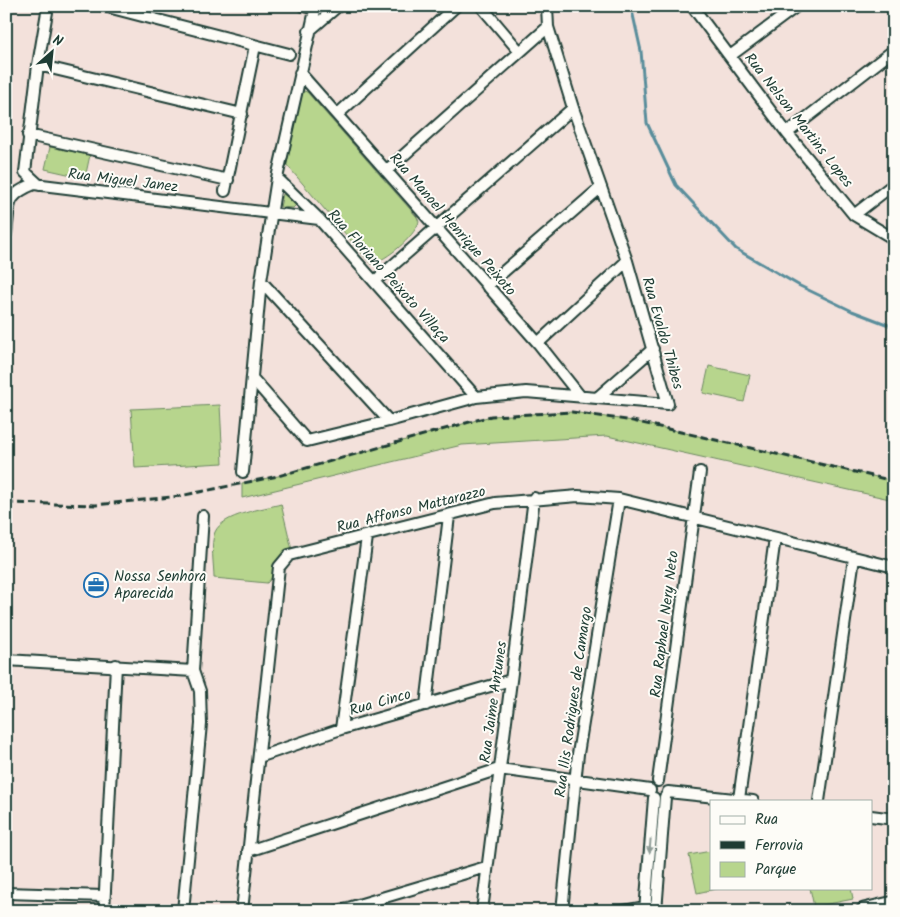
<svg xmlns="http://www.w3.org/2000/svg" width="900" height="917" font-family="Kalam,sans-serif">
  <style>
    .green { fill: #b7d58d; stroke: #6b8960 }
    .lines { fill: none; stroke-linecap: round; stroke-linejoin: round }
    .stream { stroke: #598d9b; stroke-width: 3 }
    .minor-casing { stroke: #1f3d34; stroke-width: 14 }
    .secondary-casing { stroke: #1f3d34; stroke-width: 19 }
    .minor { stroke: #fdfcf7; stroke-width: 10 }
    .secondary { stroke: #fdfcf7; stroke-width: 15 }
    .rail { stroke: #1f3d34; stroke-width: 3; stroke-dasharray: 8 4; stroke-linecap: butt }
    .oneway { fill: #8e9c96 }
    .labels { text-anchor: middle; stroke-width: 4; stroke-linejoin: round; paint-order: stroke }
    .street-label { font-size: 15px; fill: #1f3d34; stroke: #fdfcf7 }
    .poi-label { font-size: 15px; fill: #1f3d34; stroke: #fdfcf7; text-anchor: start }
  </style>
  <rect width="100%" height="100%" fill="#f3e1db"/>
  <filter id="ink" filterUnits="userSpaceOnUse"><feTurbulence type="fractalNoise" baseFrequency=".02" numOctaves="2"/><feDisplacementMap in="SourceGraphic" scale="10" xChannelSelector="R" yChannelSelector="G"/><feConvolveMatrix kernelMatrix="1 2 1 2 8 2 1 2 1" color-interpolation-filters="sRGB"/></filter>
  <g filter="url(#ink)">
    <!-- green -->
    <path class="green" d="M301,90L307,92L417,217L419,222C413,238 388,259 371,264L286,164Z
      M50,147L90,155L85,178L45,169Z
      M283,194L297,204L293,208L280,207Z
      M709,366L750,375L744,402L703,393Z
      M220,405L223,463L135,468L131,409Z
      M572,412L633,421L894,481V500L607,436L462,445L242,498V483L278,476L491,416Z
      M281,504L293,554L267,583L214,578C214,565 210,544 215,532C223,514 263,509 281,504Z
      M711,851V888H720L697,893L689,855Z
      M810,888H851L853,899L814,907Z"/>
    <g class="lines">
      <!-- stream -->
      <path class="stream" d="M631,6L641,51L647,123L676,185L736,249L800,286L852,311L894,327"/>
      <defs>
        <path id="minor" d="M104,6L289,54
          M304,6L315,9
          M481,6L520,52
          M692,6L787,133L854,215L894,239
          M309,31L338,6
          M730,56L797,6
          M38,65L242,114
          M300,73L538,343L580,396
          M338,114L456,6
          M787,133L894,50
          M28,135L228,180
          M386,171L548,27
          M277,178L319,219L476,397
          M39,185L25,172L38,65L48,6
          M225,191L255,46
          M854,215L894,184
          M6,234C10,205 4,196 34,184L319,219
          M261,281L389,421
          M375,281L573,108
          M487,286L600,188
          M538,343L627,261
          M253,379L307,441L389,421L476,397L526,392L668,404L627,261L573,108L548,27L547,6
          M598,397L653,349
          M243,472L261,281L277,178L316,6
          M6,660L193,671
          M426,705L449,516
          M341,729L367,537
          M259,757L341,729L511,680
          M658,781L700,472
          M668,792L753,801
          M739,799L775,538
          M819,801L854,558
          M871,816L894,819
          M248,851L499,769L650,790
          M6,893L104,896
          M104,911L116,665
          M183,911L201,724L200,691L193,671L203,516
          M242,911L279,567L289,555L495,503L578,496L619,499L894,567
          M338,911L486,867
          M482,911L534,498
          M562,911L578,754L619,499
          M623,911L649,906
          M645,911L654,798
          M656,911L665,797"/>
        <path id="secondary" d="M864,911L894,904"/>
      </defs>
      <!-- minor casing -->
      <use href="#minor" class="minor-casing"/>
      <!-- secondary casing -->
      <use href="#secondary" class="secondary-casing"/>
      <!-- minor -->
      <use href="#minor" class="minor"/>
      <!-- secondary -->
      <use href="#secondary" class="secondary"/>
      <!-- rail -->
      <path class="rail" d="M6,503L96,505L180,496L278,476L491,416L572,412L633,421L894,481"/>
    </g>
    <!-- one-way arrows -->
    <defs><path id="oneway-solid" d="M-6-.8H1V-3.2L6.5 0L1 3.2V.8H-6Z" transform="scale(1.25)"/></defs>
    <use class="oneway" href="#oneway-solid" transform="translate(650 846) rotate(95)"/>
  </g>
  <!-- icons -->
  <defs>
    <symbol id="office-ring" viewBox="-11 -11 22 22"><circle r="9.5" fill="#fdfcf7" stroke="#1f6fb2" stroke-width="1.5"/><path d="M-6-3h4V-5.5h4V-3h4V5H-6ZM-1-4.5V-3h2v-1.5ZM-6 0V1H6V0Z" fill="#1f6fb2"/></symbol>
  </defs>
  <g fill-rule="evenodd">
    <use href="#office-ring" x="82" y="571" width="28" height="28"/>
  </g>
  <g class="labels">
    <!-- street labels -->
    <g class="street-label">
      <text transform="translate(799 120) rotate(52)" y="5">Rua Nelson Martins Lopes</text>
      <text transform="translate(123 180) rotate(7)" y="5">Rua Miguel Janez</text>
      <text transform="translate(453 224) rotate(49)" y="5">Rua Manoel Henrique Peixoto</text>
      <text transform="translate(389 276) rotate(48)" y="5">Rua Floriano Peixoto Villaça</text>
      <text transform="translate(663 333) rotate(74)" y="5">Rua Evaldo Thibes</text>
      <text transform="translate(411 509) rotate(-14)" y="5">Rua Affonso Mattarazzo</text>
      <text transform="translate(664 624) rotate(-83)" y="5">Rua Raphael Nery Neto</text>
      <text transform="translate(380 702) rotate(-16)" y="5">Rua Cinco</text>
      <text transform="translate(493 702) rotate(-82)" y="5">Rua Jaime Antunes</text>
      <text transform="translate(573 702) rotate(-82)" y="5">Rua Ilis Rodrigues de Camargo</text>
    </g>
    <!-- poi labels -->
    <g class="poi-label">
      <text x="114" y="581">Nossa Senhora<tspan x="114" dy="17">Aparecida</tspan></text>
    </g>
  </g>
  <!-- margin -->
  <rect width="900" height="917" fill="none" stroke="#fdfcf7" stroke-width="25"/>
  <rect x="12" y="12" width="875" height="892" fill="none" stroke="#1f3d34" stroke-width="2" filter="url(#ink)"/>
  <!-- legend -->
  <rect x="710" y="800" width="162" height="90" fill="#fdfcf7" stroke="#a4b0a9"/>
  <rect x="720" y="816" width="25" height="8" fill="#fdfcf7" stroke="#a4b0a9"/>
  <text x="755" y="824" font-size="15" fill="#1f3d34">Rua</text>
  <rect x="720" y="841" width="25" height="8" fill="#1f3d34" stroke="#a4b0a9"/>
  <text x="755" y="850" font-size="15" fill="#1f3d34">Ferrovia</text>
  <rect x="720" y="862" width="25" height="15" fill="#b7d58d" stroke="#a4b0a9"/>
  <text x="755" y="874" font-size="15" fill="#1f3d34">Parque</text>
  <!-- north arrow -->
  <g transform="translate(52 52) rotate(27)" stroke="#fdfcf7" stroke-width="4" paint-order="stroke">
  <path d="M0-4L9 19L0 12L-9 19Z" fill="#1f3d34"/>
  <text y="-8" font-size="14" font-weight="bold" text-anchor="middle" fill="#1f3d34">N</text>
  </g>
</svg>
